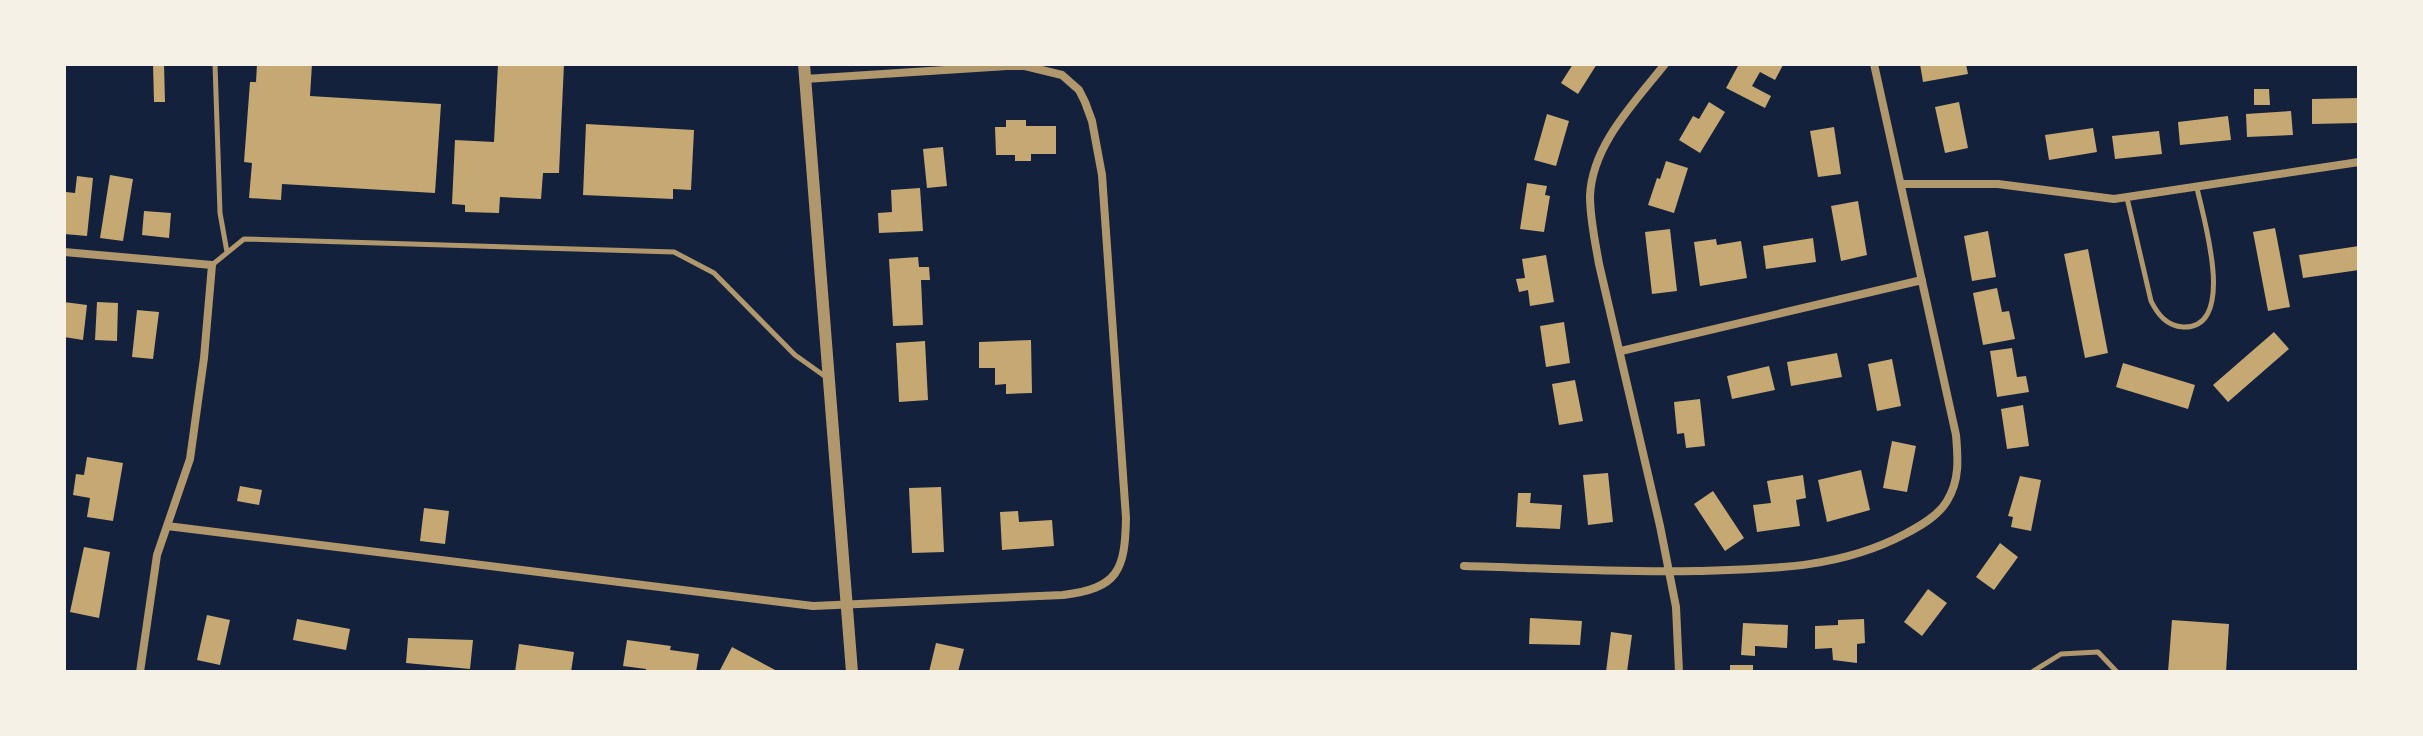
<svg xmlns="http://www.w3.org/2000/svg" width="2423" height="736" font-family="Jost,sans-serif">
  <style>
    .building { fill: #c6a872 }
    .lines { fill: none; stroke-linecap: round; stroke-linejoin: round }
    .service { stroke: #b1986c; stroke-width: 5 }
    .minor { stroke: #b1986c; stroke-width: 8 }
    .tertiary { stroke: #b1986c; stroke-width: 12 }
  </style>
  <rect width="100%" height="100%" fill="#14213d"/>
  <!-- building -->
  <path class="building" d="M153,64H164L165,102H154Z
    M257,64H312L310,96L441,104L435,193L282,184L281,200L249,198L252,163L244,162L250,82H256Z
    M498,64H564L559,173H543L541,199L500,197L499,213L465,212V205L452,204L455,140L494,142Z
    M1573,64H1597L1578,94L1561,83Z
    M1739,64L1783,65L1775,80L1760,72L1752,86L1771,96L1765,108L1726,88Z
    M1920,64H1966L1968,74L1923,82Z
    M2254,89H2269L2270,105H2254Z
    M2359,98V123L2312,124V99Z
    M1709,102L1725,112L1700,153L1679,140L1693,116L1699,119Z
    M1959,102L1968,148L1945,153L1935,107Z
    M2291,111L2293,135L2247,137L2246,114Z
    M1547,114L1569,121L1556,166L1534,160Z
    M2228,116L2231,140L2180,145L2178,122Z
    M1006,120H1026V126H1056V154H1031V161H1015V155H996L995,127H1006Z
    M586,124L694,130L691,190L673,189V199L583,195Z
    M1834,127L1841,174L1818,177L1810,131Z
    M2093,128L2097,152L2049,160L2045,135Z
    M2159,131L2162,154L2115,159L2112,136Z
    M943,147L947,186L927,188L923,149Z
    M1666,161L1688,168L1674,213L1648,205L1657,178L1660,179Z
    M110,175L133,179L123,241L100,238Z
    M77,176L93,178L87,236L64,234L66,192L75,193Z
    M1527,183L1547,186L1545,195L1550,196L1544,232L1520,229Z
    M920,188L923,231L879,233L878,213L892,212L891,190Z
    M1858,201L1867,255L1841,261L1831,206Z
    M144,211L171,213L169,238L142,235Z
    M2275,228L2290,307L2268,311L2253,232Z
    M1670,229L1677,291L1652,294L1645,232Z
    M1988,231L1996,277L1972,281L1964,236Z
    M1813,238L1816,262L1766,269L1763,246Z
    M1716,239L1717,245L1741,241L1747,278L1700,286L1694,242Z
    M2359,246V270L2303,278L2299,255Z
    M2088,249L2108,353L2085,358L2064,254Z
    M1546,255L1554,302L1530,306L1528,290L1519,292L1516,279L1525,278L1522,259Z
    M918,257L919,267H929L930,280H921L923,325L893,326L889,259Z
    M1997,288L2002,312L2009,311L2015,339L1983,345L1973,293Z
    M64,302L87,305L83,340L64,337Z
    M97,302L118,303L117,341L95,340Z
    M137,310L159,312L153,359L132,357Z
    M1564,322L1570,363L1546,367L1540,326Z
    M2274,332L2289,349L2228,402L2213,385Z
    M1031,340L1032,393L1006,394V384L995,385V368H979V342Z
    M925,341L928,400L899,402L896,343Z
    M2012,348L2017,377L2026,376L2029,392L1997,397L1990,351Z
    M1837,353L1842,377L1791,386L1787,362Z
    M1892,359L1901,406L1877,411L1868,364Z
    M2123,363L2195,385L2188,409L2116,387Z
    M1769,366L1775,390L1732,399L1727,376Z
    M1575,380L1583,421L1559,425L1552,384Z
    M1700,399L1705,446L1686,448L1684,433L1677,434L1674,402Z
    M2023,405L2029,446L2007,449L2001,409Z
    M1892,441L1916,446L1907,492L1883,488Z
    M87,457L123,463L113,521L87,517L90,498L73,495L76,474L84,475Z
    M1861,470L1870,510L1827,522L1818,480Z
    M1608,473L1613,522L1588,525L1583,475Z
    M1803,475L1806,498L1796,500L1800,526L1757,532L1753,505L1771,503L1767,481Z
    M2020,476L2041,480L2031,531L2011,527L2013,517L2008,516Z
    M240,486L262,490L259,505L237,501Z
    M941,487L944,552L912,553L909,488Z
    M1713,491L1744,538L1725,551L1694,504Z
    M1518,493H1531L1530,503L1562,505L1560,529L1516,527Z
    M424,508L449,511L445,544L420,541Z
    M1018,511L1019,522L1052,520L1054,546L1002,550L1000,512Z
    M2000,543L2018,557L1994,590L1976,577Z
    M84,547L110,552L99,618L70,612Z
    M1928,589L1947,603L1922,636L1904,622Z
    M207,615L230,620L220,665L197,660Z
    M1530,618L1582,621L1580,645L1529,644Z
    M297,619L350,629L346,650L293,640Z
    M1864,619L1865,643L1857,644V663L1833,660L1832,648L1815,649V626L1838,625V620Z
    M2172,620L2229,624L2226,672H2168Z
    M1743,623L1788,625L1787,648L1755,646V656L1741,655Z
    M1611,632L1632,635L1627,672H1606Z
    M408,638L473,640L470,669L406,663Z
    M627,640L671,646L670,650L699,654L696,672H646V669L623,666Z
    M936,643L964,649L958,672H929Z
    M519,644L574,652L571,672H515Z
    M732,647L779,672H719Z
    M1730,665H1753V672H1730Z"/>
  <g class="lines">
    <!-- service -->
    <path class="service" d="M215,64L220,213L227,252
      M2127,198L2151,301C2158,315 2167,326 2183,327C2238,329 2203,217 2197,188
      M212,265L244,239L674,252L714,273L795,355L826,377
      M2032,672L2061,654L2098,652L2117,672"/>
    <!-- minor -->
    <path class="minor" d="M1665,64C1635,102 1592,145 1590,196C1590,219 1595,241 1599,264L1660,526L1676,607L1679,672
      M1901,184H1998L2114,199L2359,162
      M64,252L212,265L204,358L190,459L157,555L140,672
      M1621,351L1922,280
      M167,526L813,606L1063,595C1118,588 1125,571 1126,518L1102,175L1092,121L1085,102L1079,90L1062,75L1025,66H1007L805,79
      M1464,566C1542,568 1619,573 1697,571C1769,569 1839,569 1905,534C1920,526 1938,516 1947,501C1960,480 1958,458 1956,435L1874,64"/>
    <!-- tertiary -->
    <path class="tertiary" d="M804,64L852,672"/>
  </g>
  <!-- border -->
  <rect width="2423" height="736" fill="none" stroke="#f6f1e7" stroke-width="132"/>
</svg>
